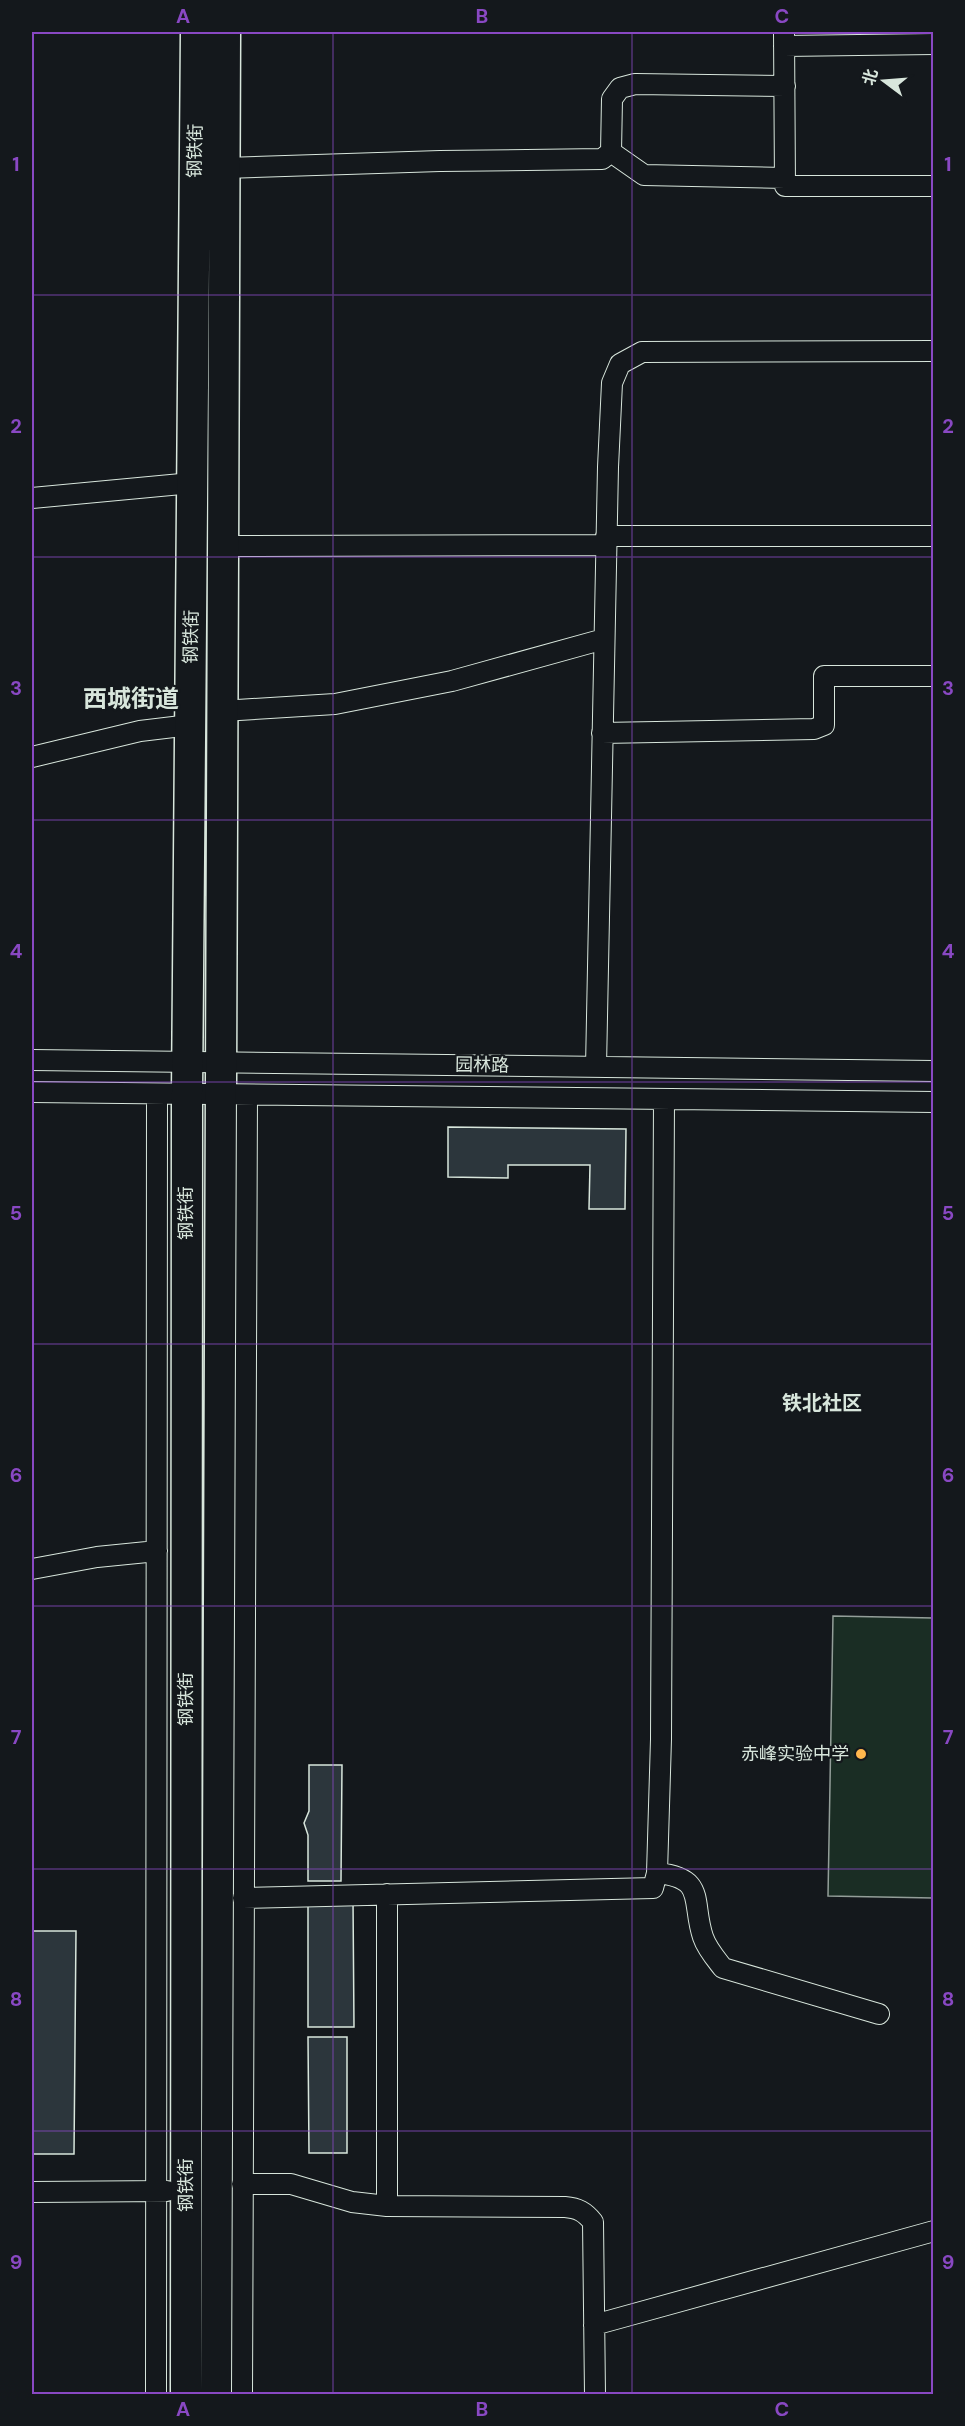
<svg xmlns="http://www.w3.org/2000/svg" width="965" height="2426" font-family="'DM Sans','Noto Sans SC',sans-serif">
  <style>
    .green { fill: #1a2d24; stroke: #939e99; stroke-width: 1.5 }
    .building { fill: #2c363c; stroke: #d8e6dc; stroke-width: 1.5 }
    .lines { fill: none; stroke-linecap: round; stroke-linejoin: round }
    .minor-casing { stroke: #d8e6dc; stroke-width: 22 }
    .highway-casing { stroke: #d8e6dc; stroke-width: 33 }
    .minor { stroke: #14181c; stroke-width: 20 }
    .highway { stroke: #14181c; stroke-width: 30 }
    .grid { fill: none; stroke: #8948c3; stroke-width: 1.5; stroke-opacity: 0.55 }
    .poi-dot { fill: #ffb74d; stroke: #14181c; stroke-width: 2 }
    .labels { text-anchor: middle; stroke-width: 4.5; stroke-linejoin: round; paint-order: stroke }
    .street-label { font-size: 18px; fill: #d8e6dc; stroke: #14181c }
    .poi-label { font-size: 18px; fill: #d8e6dc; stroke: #14181c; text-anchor: end }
    .neighbourhood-label { font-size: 20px; font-weight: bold; fill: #d8e6dc; stroke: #14181c }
    .district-label { font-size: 24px; font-weight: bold; fill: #d8e6dc; stroke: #14181c }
    .neatline { fill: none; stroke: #8948c3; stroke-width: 2 }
    .grid-label { font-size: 20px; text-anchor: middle; font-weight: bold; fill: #8948c3 }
  </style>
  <rect width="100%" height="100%" fill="#14181c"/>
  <!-- green -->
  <path class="green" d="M833,1616L933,1618V1898L828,1896Z"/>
  <!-- building -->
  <path class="building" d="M448,1127L626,1129L625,1209H589L590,1165H508V1178L448,1177Z
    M309,1765H342L341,1881H308V1835L304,1823L309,1811Z
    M353,1899L354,2027H308V1900Z
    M32,1931H76L74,2154H32Z
    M308,2037H347V2153H309Z"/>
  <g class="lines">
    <defs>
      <path id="minor" d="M784,32L785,186H934
        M784,46L934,44
        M611,152L644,175L785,178
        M225,168L440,161L602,159L611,152L612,99L620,88L635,84L785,86
        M32,498L192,483
        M606,536H934
        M223,546L606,545
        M222,711L335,704L452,681L604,639
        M602,733L814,729L824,725V676H934
        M32,757L140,731L190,725
        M32,1060L934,1071
        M596,1067L608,467L612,383L620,364L642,352L934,351
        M32,1092L934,1102
        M32,1569L97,1557L157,1551
        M657,1873C707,1878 691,1901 703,1937C707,1949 716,1959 723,1968L879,2014
        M243,1898L653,1888L657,1873L661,1739L664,1099
        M242,2184H291L352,2202L387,2206L565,2207C578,2208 585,2212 593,2222L595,2394
        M32,2192L167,2191
        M387,2206V1894
        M594,2325L934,2231
        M156,2394L157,1094
        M242,2394L247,1095"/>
      <path id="highway" d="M186,2394L187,1094L196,32
        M216,2394L225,32"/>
    </defs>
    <!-- minor casing -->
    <use href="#minor" class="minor-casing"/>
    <!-- highway casing -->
    <use href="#highway" class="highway-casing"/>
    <!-- minor -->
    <use href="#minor" class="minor"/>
    <!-- highway -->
    <use href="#highway" class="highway"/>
  </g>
  <!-- grid -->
  <path class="grid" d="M333,32V2394M632,32V2394M32,295H934M32,557H934M32,820H934M32,1082H934M32,1344H934M32,1606H934M32,1869H934M32,2131H934"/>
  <!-- markers -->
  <circle class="poi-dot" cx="861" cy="1754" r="6"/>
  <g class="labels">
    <!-- street labels -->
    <g class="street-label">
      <text transform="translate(195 151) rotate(-89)" y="6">钢铁街</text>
      <text transform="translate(191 637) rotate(-89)" y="6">钢铁街</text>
      <text transform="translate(482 1065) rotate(1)" y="6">园林路</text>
      <text transform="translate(186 1213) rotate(-90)" y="6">钢铁街</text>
      <text transform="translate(186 1699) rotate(-90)" y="6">钢铁街</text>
      <text transform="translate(186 2185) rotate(-90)" y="6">钢铁街</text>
    </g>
    <!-- poi labels -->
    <g class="poi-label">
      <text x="849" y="1760">赤峰实验中学</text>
    </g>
    <!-- neighbourhood labels -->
    <g class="neighbourhood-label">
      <text x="822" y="1410">铁北社区</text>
    </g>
    <!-- district labels -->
    <g class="district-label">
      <text x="131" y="707">西城街道</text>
    </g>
  </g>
  <!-- border -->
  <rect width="965" height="2426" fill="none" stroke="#14181c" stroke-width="66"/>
  <!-- north arrow -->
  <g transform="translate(884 81) rotate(286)" stroke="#14181c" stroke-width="4.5" paint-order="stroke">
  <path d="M0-4.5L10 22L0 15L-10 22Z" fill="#d8e6dc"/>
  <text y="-9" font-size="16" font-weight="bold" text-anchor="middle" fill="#d8e6dc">北</text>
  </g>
  <rect x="33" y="33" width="899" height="2360" class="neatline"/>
  <g class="grid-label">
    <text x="183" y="23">A</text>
    <text x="482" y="23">B</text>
    <text x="782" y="23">C</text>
    <text x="16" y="171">1</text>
    <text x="948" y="171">1</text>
    <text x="16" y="433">2</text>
    <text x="948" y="433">2</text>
    <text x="16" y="695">3</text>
    <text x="948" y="695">3</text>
    <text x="16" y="958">4</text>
    <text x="948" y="958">4</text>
    <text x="16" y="1220">5</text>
    <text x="948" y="1220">5</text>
    <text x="16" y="1482">6</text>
    <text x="948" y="1482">6</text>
    <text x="16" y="1744">7</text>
    <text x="948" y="1744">7</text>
    <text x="16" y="2006">8</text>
    <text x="948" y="2006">8</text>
    <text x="16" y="2269">9</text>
    <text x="948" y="2269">9</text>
    <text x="183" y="2416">A</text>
    <text x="482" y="2416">B</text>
    <text x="782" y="2416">C</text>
  </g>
</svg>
